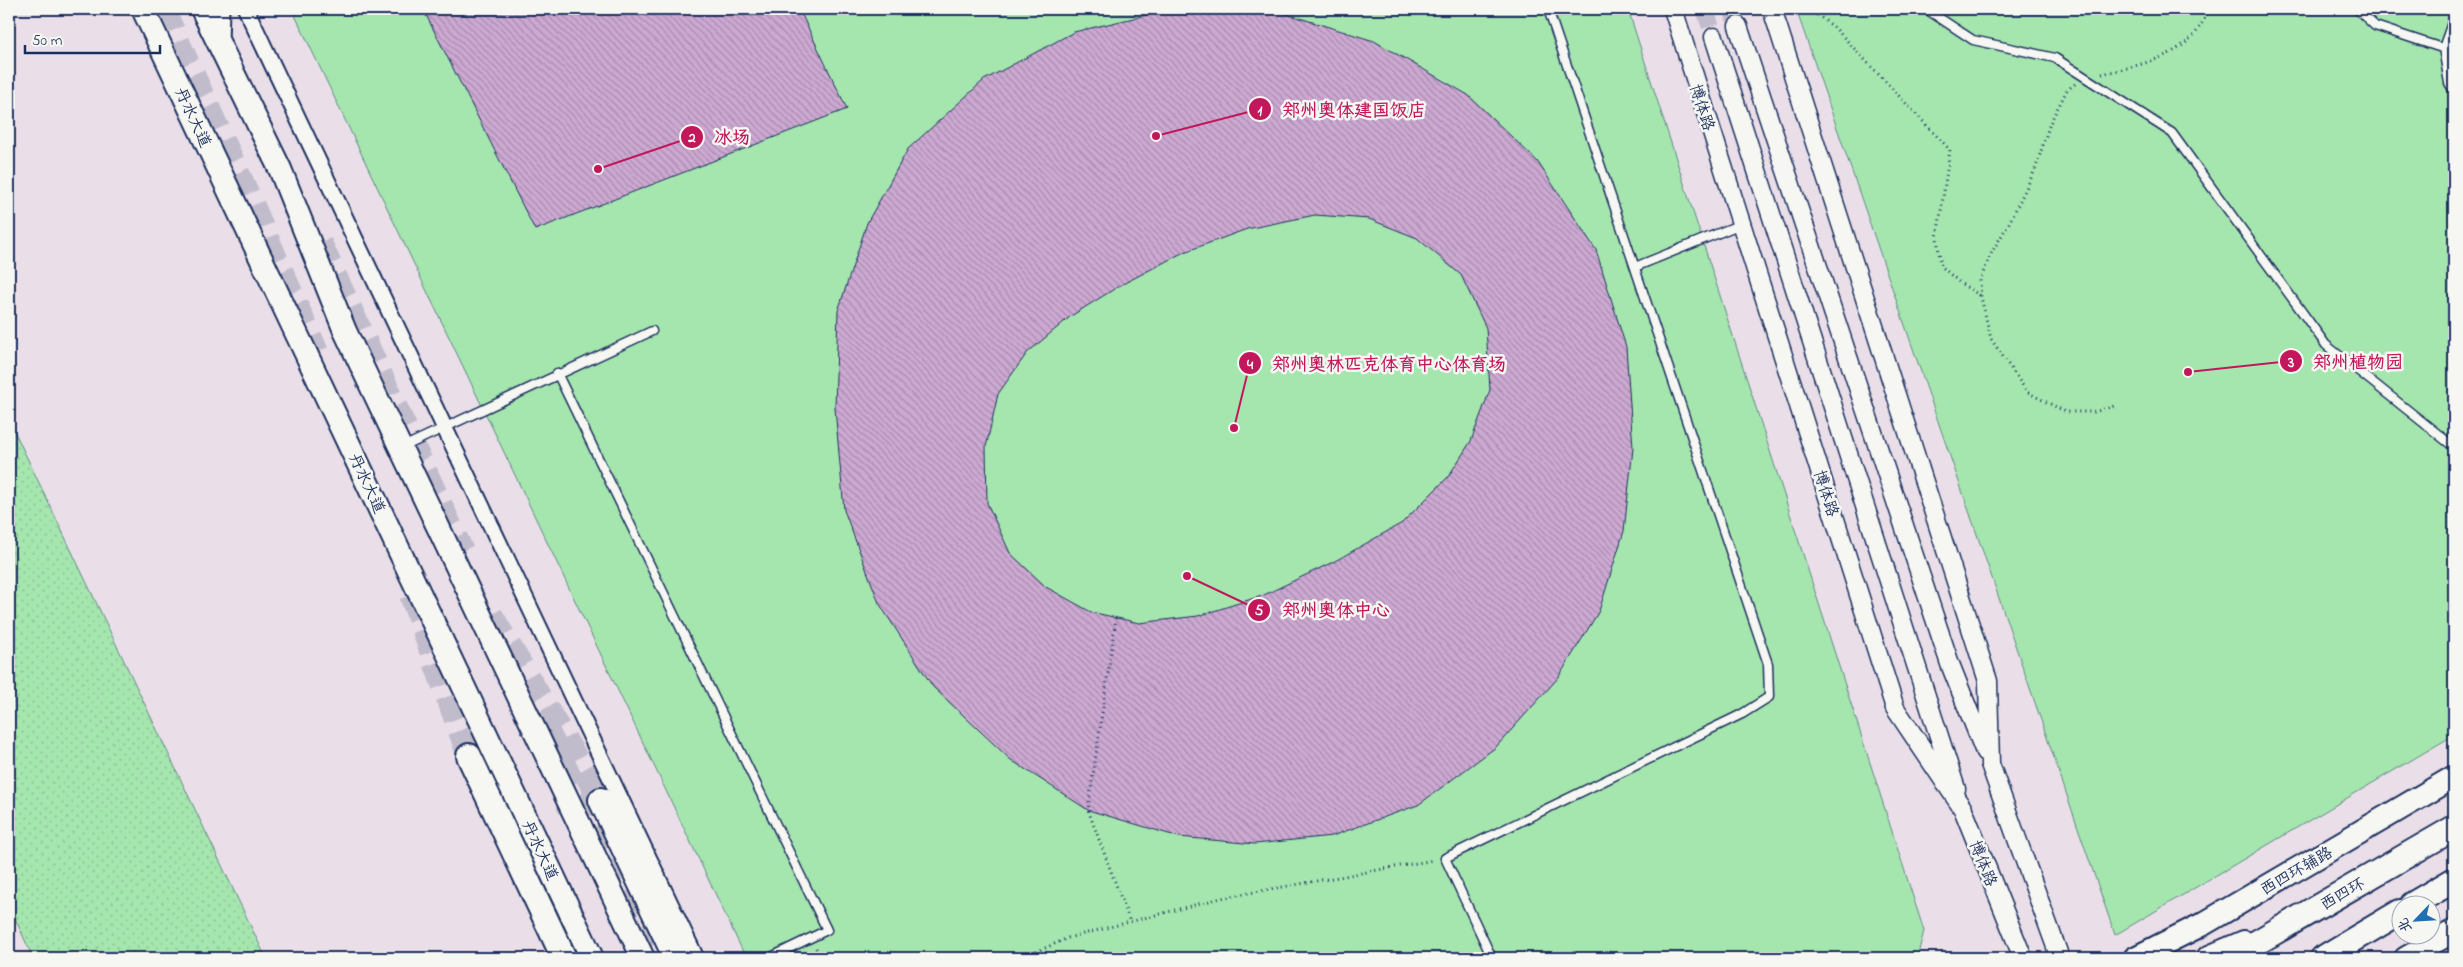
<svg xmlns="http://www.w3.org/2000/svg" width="2463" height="967" font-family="'Indie Flower','LXGW WenKai TC',sans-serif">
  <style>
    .grass { fill: url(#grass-dots); stroke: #608a86 }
    .garden { fill: #a5e5ae; stroke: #608a86 }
    .building { fill: url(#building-back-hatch); stroke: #1b2f5e; fill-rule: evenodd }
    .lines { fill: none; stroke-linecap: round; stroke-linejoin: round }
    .tertiary-tunnel { stroke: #c1bccc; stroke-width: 18; stroke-dasharray: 18 9; stroke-linecap: butt }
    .trunk-tunnel { stroke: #c1bccc; stroke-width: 24; stroke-dasharray: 24 12; stroke-linecap: butt }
    .service-casing { stroke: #1b2f5e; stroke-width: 11 }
    .minor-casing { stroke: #1b2f5e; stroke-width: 19 }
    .tertiary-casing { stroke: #1b2f5e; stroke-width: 21 }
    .primary-casing { stroke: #1b2f5e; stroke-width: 26 }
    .trunk-casing { stroke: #1b2f5e; stroke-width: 28 }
    .path { stroke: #1b2f5e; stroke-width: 3; stroke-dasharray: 1 4; stroke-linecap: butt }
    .service { stroke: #f6f6f2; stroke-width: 8 }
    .minor { stroke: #f6f6f2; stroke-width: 15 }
    .tertiary { stroke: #f6f6f2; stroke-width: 18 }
    .primary { stroke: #f6f6f2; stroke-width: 22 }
    .trunk { stroke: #f6f6f2; stroke-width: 24 }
    .labels { text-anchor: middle; stroke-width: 5; stroke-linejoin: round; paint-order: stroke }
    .street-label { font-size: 16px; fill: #1b2f5e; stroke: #f6f6f2 }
    .leader { fill: none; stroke: #c2185b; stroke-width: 2 }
    .callout-dot { fill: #c2185b; stroke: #f6f6f2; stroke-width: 2 }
    .mark-label { font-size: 15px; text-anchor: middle; font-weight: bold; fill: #fff }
    .callout-label { font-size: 18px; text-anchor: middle; font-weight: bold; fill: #c2185b; stroke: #f6f6f2; stroke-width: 5; stroke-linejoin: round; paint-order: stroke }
  </style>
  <defs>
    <pattern id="grass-dots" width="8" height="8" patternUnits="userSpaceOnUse" patternTransform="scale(1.25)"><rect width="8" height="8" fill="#a5e5ae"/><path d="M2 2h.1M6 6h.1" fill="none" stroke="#8dc598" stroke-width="1.8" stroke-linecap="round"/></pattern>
    <pattern id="building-back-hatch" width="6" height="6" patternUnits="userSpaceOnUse" patternTransform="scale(1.25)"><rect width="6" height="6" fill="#cda9d2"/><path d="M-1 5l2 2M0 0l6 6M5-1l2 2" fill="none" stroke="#a68aae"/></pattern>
  </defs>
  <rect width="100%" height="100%" fill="#eadfe8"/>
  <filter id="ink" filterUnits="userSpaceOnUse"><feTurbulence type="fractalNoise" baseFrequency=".02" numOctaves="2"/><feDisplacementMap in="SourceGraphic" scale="10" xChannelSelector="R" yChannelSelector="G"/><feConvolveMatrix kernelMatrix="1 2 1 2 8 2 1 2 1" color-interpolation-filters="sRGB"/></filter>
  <g filter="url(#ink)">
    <!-- grass -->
    <path class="grass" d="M9,420L266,958H33L9,905Z"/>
    <!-- garden -->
    <path class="garden" d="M292,9H1628L1924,931L1917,958H746Z
      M1796,9H2454V735L2115,935Z"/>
    <!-- building -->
    <path class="building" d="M423,9H799L847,109L535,230Z
      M1172,9L1277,11L1374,41L1468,95L1537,161L1596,250L1626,347L1633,448L1624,531L1599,611L1558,678L1496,747L1418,805L1332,836L1255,844L1179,837L1088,810L1011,760L933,687L879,603L844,510L835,408L838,311L867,223L908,149L984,80L1074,32ZM1315,215L1369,219L1417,238L1461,275L1486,328L1490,390L1471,441L1448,477L1402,523L1335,561L1264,595L1198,616L1139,623L1091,612L1046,587L1010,553L987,503L986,447L998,394L1027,353L1071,316L1119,286L1182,253L1247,229Z"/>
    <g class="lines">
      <!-- tertiary-tunnel -->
      <path class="tertiary-tunnel" d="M1705,9L1714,37
        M1732,9L1738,26"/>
      <!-- trunk-tunnel -->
      <path class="trunk-tunnel" d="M163,9L249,197L317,352
        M320,243L462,551
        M411,595L469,756
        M491,615L601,800
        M547,730L658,958"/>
      <defs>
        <path id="service" d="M1926,9L1973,40L2055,58L2172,133L2326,345L2454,447
          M2357,9L2375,26L2454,52
          M2454,17L2443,48L2449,83L2454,91
          M1635,267L1741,224
          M557,373L827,930L769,958
          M403,447L652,331
          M1492,958L1445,858L1742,714L1769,697L1768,664L1548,9"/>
        <path id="minor" d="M246,9L696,958
          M220,43L221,9"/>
        <path id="tertiary" d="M1673,9L1895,708L1963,809L2023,958
          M1772,9L1988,681L1990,764L2060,958
          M1738,26L1950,664L1985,752
          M1714,37L1956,789"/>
        <path id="primary" d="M143,9L592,958
          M202,9L280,169L345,331L643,958
          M2135,958L2205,923L2454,777
          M2406,958L2454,931"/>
        <path id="trunk" d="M469,756L564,958
          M601,800L676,958
          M2413,904L2454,880
          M2209,958L2244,943
          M2230,958L2454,828
          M2323,958L2400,912"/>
      </defs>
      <!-- service casing -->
      <use href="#service" class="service-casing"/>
      <!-- minor casing -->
      <use href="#minor" class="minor-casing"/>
      <!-- tertiary casing -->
      <use href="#tertiary" class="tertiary-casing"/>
      <!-- primary casing -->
      <use href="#primary" class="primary-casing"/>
      <!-- trunk casing -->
      <use href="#trunk" class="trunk-casing"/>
      <!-- path -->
      <path class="path" d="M1809,9L1834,27L1950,150L1937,238L1941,266L1960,283L1981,296
        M2102,74C2143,64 2194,56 2208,9
        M2075,84L2067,90L2050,123L2035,170L2009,223L1992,252L1980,280L1981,297L1991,339L2027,392L2066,412H2094L2114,406
        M1116,618L1088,810L1130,922
        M816,948L821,958
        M1022,958L1068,938L1221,898L1434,860"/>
      <!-- service -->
      <use href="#service" class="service"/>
      <!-- minor -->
      <use href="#minor" class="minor"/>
      <!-- tertiary -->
      <use href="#tertiary" class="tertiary"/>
      <!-- primary -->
      <use href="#primary" class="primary"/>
      <!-- trunk -->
      <use href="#trunk" class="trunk"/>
    </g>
  </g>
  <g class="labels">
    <!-- street labels -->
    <g class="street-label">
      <text transform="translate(1703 107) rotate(72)" y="6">博体路</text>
      <text transform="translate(194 117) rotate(65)" y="6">丹水大道</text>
      <text transform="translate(368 483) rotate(65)" y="6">丹水大道</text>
      <text transform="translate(1827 493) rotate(72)" y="6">博体路</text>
      <text transform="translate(541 850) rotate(65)" y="6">丹水大道</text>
      <text transform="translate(1984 863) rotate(68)" y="6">博体路</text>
      <text transform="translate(2296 870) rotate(-30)" y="6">西四环辅路</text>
      <text transform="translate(2342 893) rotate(-30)" y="6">西四环</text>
    </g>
  </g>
  <!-- callouts -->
  <path class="leader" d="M1156 136L1260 109M598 169L692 137M2188 372L2291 361M1234 428L1250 363M1187 576L1259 610"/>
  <g class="callout-dot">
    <circle cx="1156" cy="136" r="5"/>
    <circle cx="598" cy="169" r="5"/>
    <circle cx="2188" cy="372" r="5"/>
    <circle cx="1234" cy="428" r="5"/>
    <circle cx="1187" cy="576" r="5"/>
    <circle cx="1260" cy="109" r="12"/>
    <circle cx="692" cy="137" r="12"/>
    <circle cx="2291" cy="361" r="12"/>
    <circle cx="1250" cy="363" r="12"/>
    <circle cx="1259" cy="610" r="12"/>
  </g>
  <g class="mark-label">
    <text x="1260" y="115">1</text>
    <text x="692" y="142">2</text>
    <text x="2291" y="367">3</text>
    <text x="1250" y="369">4</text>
    <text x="1259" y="615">5</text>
  </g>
  <g class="callout-label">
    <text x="1354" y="116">郑州奥体建国饭店</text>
    <text x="732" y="143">冰场</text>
    <text x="2358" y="368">郑州植物园</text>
    <text x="1389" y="370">郑州奥林匹克体育中心体育场</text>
    <text x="1336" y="616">郑州奥体中心</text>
  </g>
  <!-- margin -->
  <rect width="2463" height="967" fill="none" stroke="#f6f6f2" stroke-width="30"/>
  <rect x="15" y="15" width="2433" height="937" fill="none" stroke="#1b2f5e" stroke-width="2" filter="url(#ink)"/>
  <!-- north arrow -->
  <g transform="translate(2416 920) rotate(245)"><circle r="24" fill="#f6f6f2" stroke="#9ea6b7"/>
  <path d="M0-4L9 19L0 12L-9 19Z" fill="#1f6fb2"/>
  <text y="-8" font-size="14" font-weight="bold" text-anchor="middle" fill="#1b2f5e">北</text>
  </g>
  <!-- scale -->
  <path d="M25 45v8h135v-8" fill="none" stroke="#1b2f5e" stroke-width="2.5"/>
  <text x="32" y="45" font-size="15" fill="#1b2f5e" stroke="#f6f6f2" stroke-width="4" paint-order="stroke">50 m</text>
</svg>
